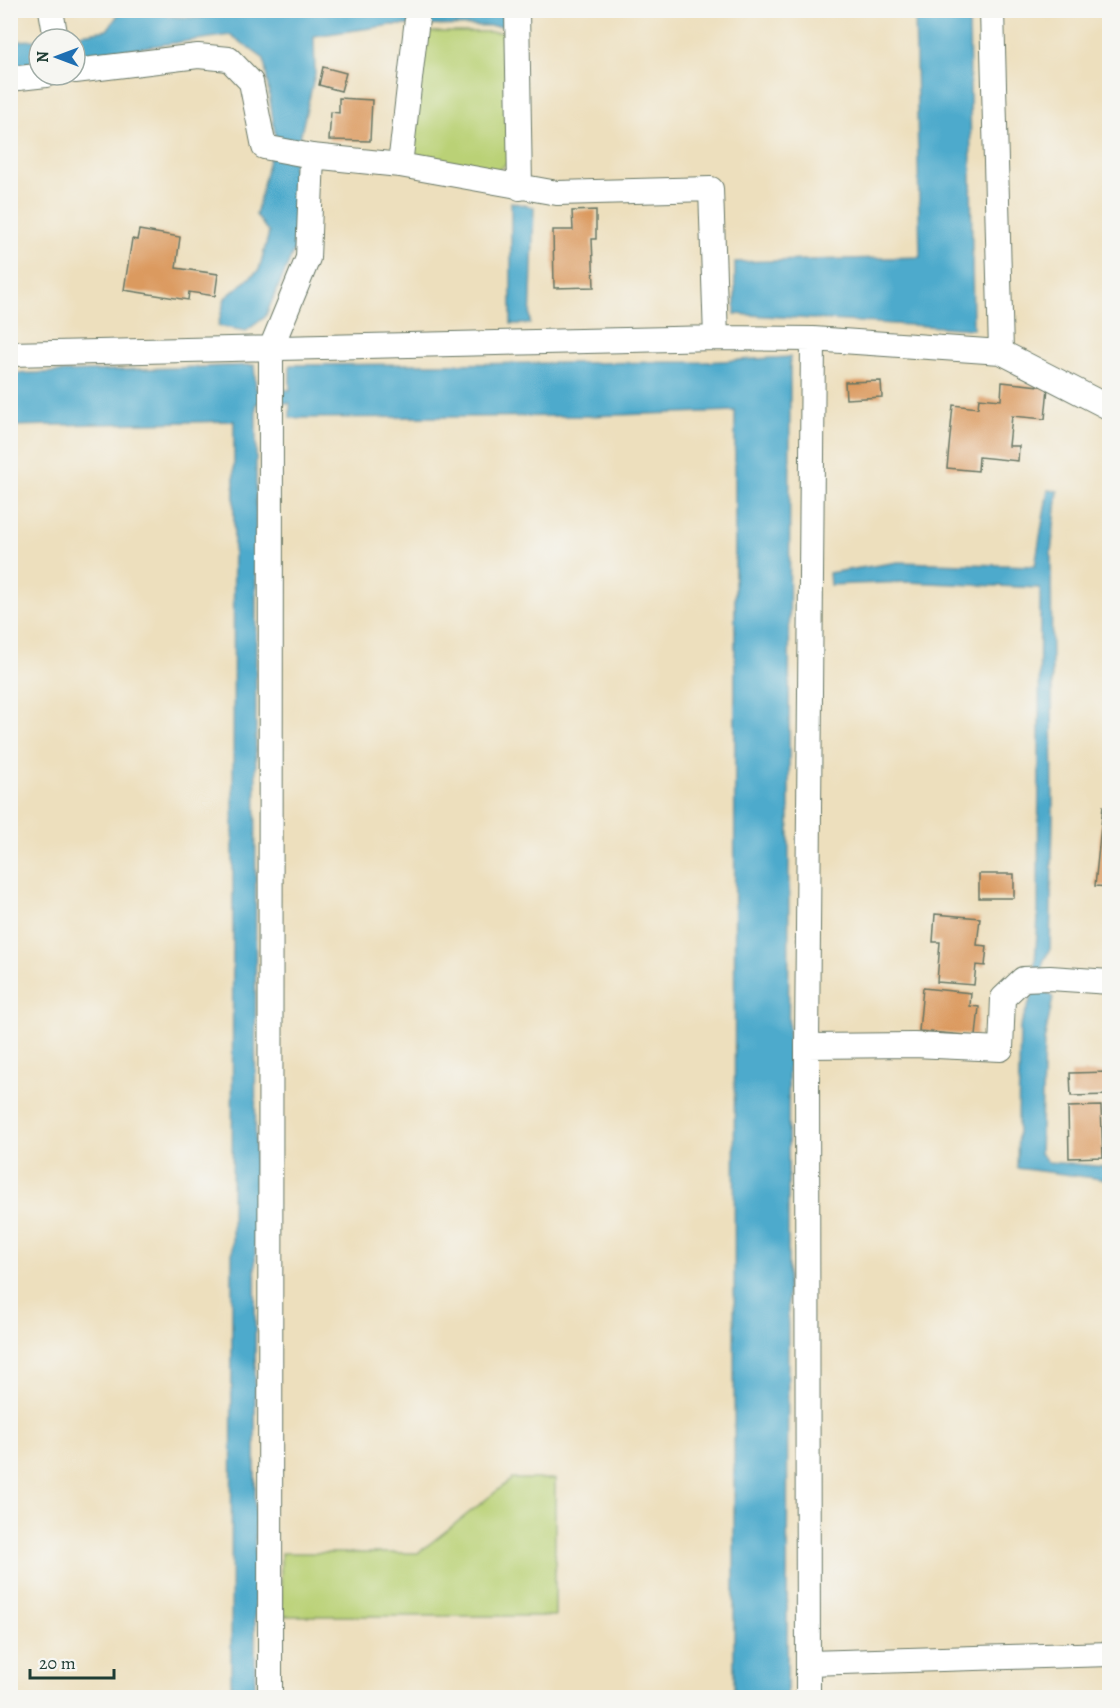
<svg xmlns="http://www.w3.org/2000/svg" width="1120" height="1708" font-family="Alegreya,serif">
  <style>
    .green { fill: #bad176; stroke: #6c8755; stroke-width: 1.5 }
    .water { fill: #4eaacc; stroke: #367480; stroke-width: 1.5 }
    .building { fill: #db9a5e }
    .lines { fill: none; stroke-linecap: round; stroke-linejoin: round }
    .street-casing { stroke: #677664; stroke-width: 26 }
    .street { stroke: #fff; stroke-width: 24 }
  </style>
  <rect width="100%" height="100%" fill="#f6f6f2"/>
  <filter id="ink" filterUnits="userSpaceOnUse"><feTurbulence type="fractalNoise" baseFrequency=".0167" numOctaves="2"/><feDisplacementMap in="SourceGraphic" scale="12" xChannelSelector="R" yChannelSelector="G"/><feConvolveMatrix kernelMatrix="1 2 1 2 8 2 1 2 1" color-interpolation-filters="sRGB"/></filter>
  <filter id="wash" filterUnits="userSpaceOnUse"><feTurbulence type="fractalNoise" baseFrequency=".008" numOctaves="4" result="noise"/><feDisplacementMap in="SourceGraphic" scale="24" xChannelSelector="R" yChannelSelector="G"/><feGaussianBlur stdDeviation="1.35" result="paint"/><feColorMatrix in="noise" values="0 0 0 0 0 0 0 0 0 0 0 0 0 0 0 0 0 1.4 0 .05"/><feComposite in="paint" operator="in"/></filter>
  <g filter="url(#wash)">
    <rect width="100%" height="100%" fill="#eddfbd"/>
    <!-- green -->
    <path class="green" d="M424,32H508L510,161L495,173L410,156Z
      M512,1479H555V1616H281V1553H418Z"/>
    <!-- water -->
    <path class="water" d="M228,10H418L431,16L504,11L503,26L392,25L314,36L315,74L293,167L297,179L296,246L265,317L246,331L218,326L225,298L259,270L269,233L256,215L275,134L264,59L231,35L75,57V39H47L107,30L121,11H161L168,16L199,18Z
      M915,11H969L973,329L735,314V262L920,257Z
      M39,40V63L11,66V41Z
      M511,202L534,207L530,324H511Z
      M790,357L787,1697H734L735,411L588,416L290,418V403H256L255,1697H231L234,421L11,426L10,374L254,365L256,390H290V365L704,362Z
      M1048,490L1058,491L1051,553L1053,816L1050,949L1043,962V988L1053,998L1044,1042L1040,1153L1048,1162L1109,1167V1180L1017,1168L1020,1027L1033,993L1038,918L1040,588L907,582L830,585L829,573L898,562L1035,566Z"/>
    <g id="blocks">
      <!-- building -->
      <path class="building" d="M323,67L346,73L341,91L319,85Z
        M339,98L372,100L370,141L329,140L331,112L339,113Z
        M596,210V239H592L594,287L554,288L553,230H573L572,211Z
        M139,230L180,237L176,268L218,274L215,296L189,292L188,300L124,290L132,239L137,240Z
        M881,381L882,397L846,399L845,382Z
        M1002,382L1048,387L1045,419L1012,416L1009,446H1019L1018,461L979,457L978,471L947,468L953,405L978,408L979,398L1001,400Z
        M1103,806L1110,807V887L1095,886Z
        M979,874H1014V898H979Z
        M935,914L980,918L977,945L987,946L985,966L976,965L974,985L937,982L940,942H933Z
        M923,988L971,993L970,1006L979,1007L976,1036L919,1031Z
        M1110,1072V1095L1071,1096L1070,1073Z
        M1101,1106L1103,1157L1069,1158L1068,1107Z"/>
    </g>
  </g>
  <g filter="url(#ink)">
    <use href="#blocks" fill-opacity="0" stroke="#677664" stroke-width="1.5"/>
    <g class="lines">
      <defs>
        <path id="street" d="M51,10L56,39
          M517,10L520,188
          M992,10L1001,352
          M75,71L198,56L229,59L251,82L264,147L312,156L400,165L557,193L711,189L716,338L813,339L1001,352L1110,408
          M10,79L46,75
          M400,165L418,10
          M10,354L716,338
          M807,1046L914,1045L1001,1049L1003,998L1023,979L1050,978L1110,982
          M809,1663L1110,1654
          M270,1698L271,348L308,258L312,156
          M808,1698L807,1046L813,339"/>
      </defs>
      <!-- street casing -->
      <use href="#street" class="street-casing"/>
      <!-- street -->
      <use href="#street" class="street"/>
    </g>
  </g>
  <!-- margin -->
  <rect width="1120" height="1708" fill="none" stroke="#f6f6f2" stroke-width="36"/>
  <!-- north arrow -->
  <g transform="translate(57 57) rotate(270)"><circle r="28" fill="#f6f6f2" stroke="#a0aca6" stroke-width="1.5"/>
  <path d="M0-4.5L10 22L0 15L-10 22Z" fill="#1f6fb2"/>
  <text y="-9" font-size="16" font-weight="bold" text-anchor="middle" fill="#1f3d34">N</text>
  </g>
  <!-- scale -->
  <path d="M30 1669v9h84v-9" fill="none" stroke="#1f3d34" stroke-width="3"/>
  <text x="39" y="1669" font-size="18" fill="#1f3d34" stroke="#f6f6f2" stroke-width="4.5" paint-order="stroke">20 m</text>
</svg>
